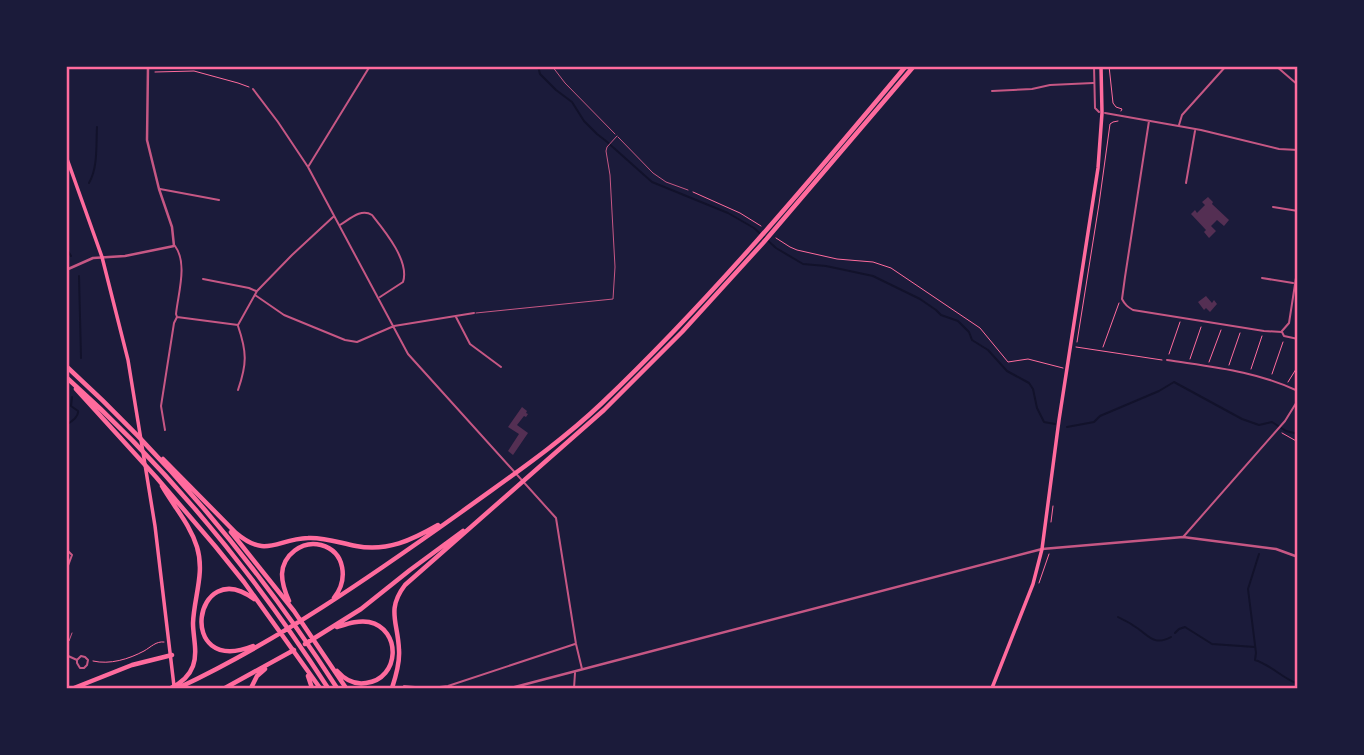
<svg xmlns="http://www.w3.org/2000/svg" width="1364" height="755" font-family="'Golos Text',sans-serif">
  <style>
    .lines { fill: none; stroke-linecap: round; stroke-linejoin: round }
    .stream { stroke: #12122b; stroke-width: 2 }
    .building { fill: #542f53 }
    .path { stroke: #ff6b9d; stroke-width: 1 }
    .service { stroke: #c65784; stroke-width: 1 }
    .minor { stroke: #c65784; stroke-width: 2 }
    .tertiary { stroke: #c65784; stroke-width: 2.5 }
    .secondary { stroke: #ff6b9d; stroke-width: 3.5 }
    .motorway { stroke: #ff6b9d; stroke-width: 4.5 }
    .neatline { fill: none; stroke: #ff6b9d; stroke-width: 2.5 }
  </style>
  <rect width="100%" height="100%" fill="#1b1b3a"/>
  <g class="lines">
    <!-- stream -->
    <path class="stream" d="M538,66L540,74L556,90L572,102L584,121L597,134L606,141L652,182L728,213L754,228L776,248L803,264L826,266L873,276L920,299L936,310L941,315L958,321L969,332L972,340L988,350L1007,371L1029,383L1033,389L1037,408L1044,422L1055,424
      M89,183C98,168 96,145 97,127
      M66,197L67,196
      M66,248L71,256
      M79,276L81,358
      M66,425C71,422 79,417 78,411L71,406L72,397
      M1067,427L1094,422L1100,416L1159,391L1174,382L1242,419L1259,425L1272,422L1286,431L1298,434
      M1259,554L1248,589L1256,653L1255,660C1271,665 1282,678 1298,684
      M1118,617C1123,620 1129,622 1134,626C1148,634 1153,647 1171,637
      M1175,633L1179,629L1185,627L1212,644L1255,647"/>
  </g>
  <!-- building -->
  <path class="building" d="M1208,197L1213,202L1212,204L1229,220L1224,226L1217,220L1211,226L1216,231L1209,238L1204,232L1206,230L1191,214L1195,210L1197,213L1205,205L1202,202Z
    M1206,296L1212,303L1214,300L1217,304L1210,312L1206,308L1204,310L1198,302Z
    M522,407L527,411L526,413L528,414L526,417L524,416L517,425L528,433L513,455L508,451L519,434L508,427Z"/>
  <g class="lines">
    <!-- path -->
    <path class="path" d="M1109,66L1113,103L1116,107L1122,109L1121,111
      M155,72L194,71L238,83L249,87
      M693,192L740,213L761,226
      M776,238L790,247L797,250L837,259L873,262L891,268L980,328L1008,362L1028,359L1063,368
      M1077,342L1099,204L1110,124L1113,122L1118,121
      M1076,347L1162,360
      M1103,347L1119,303
      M1169,354L1180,322
      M1190,359L1201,327
      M1209,362L1221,330
      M1229,365L1240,333
      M1251,369L1262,336
      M1272,374L1283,342
      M1288,382L1298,366
      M1282,433L1298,442
      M1051,522L1053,506
      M1039,583L1049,554
      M93,661C110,665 129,659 144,651C151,647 156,641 164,642"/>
    <!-- service -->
    <path class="service" d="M552,66L565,83L615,134
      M618,137L653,173L666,182L688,190
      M476,313L613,299L615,267L610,175L606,151L607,147L617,136
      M66,640L69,641L72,633"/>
    <!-- minor -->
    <path class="minor" d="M1094,66L1095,108L1099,112
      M1276,66L1298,85
      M253,89L278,122L308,167L408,354L556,518L576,644L582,669
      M992,91L1032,89L1050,85L1093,83
      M1105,113L1201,130L1279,149L1298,150
      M1149,121L1125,277L1122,299C1125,305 1128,307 1133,310L1264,331L1282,332L1284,336L1298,339
      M1179,125L1182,115L1226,66
      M308,167L370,66
      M1186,183L1195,131
      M160,189L219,200
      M1273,207L1298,211
      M340,225C350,219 361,208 372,215C384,230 410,261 403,282L380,297
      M1262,278L1293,283
      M203,279L249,288L256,291
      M255,295L284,315L345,340L357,342L394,326L474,313
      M177,317L238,325L257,291L292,255L333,217
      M456,317L470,344L501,367
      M1282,331L1289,323L1298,265
      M1167,360C1212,367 1256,371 1298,391
      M238,390C247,364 247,352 238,326
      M165,430L161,406L174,323L177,317L176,314C178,294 188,263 175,246
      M1184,536L1285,421L1298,400
      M66,549L72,555L66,571
      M66,655L77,660L81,656L85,657L88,660L87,665L84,668H80L77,663V660
      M404,686L426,688
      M431,688L448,686L575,644
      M574,688L575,673"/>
    <!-- tertiary -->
    <path class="tertiary" d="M66,270L93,258L125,256L174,246L172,227L159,189L147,140L148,66
      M511,688L1042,549L1183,537L1276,549L1298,557"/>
    <!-- secondary -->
    <path class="secondary" d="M66,156L102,257L128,360L155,526L174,686
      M992,688L1033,584L1042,549L1059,420L1098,168L1102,113L1101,66"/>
    <!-- motorway -->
    <path class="motorway" d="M66,366C170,461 261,570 337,688
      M66,377C167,467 255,575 328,688
      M76,389L156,477L215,546L244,582L320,688
      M163,459L236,533C267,559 276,539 308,538C324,537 340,543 356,546C387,552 412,540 438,525
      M162,486C174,507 190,524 197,547C205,573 194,597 193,623C193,637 198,652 193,666C189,677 181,683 171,688
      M231,532L294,611L346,688
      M289,601C285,592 282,583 282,574C283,555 302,540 321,545C346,552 348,580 334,598
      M337,627C347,624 358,620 369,622C402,629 400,679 366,683C354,685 345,680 337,671
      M305,644L361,609L410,570L463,531
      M253,646C175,677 194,554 254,599
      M308,676L312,688
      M74,688L132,665L172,655
      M178,688C278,641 370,577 460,513C508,478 558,445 602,403C711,299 809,182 906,66
      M225,688L294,650
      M251,688L257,676L265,669
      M392,688C396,676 400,663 399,650C398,622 386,610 405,585L604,410L682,332L763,243L914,66"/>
  </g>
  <!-- border -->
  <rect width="1364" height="755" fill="none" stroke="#1b1b3a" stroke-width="136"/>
  <rect x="68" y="68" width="1228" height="619" class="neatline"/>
</svg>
